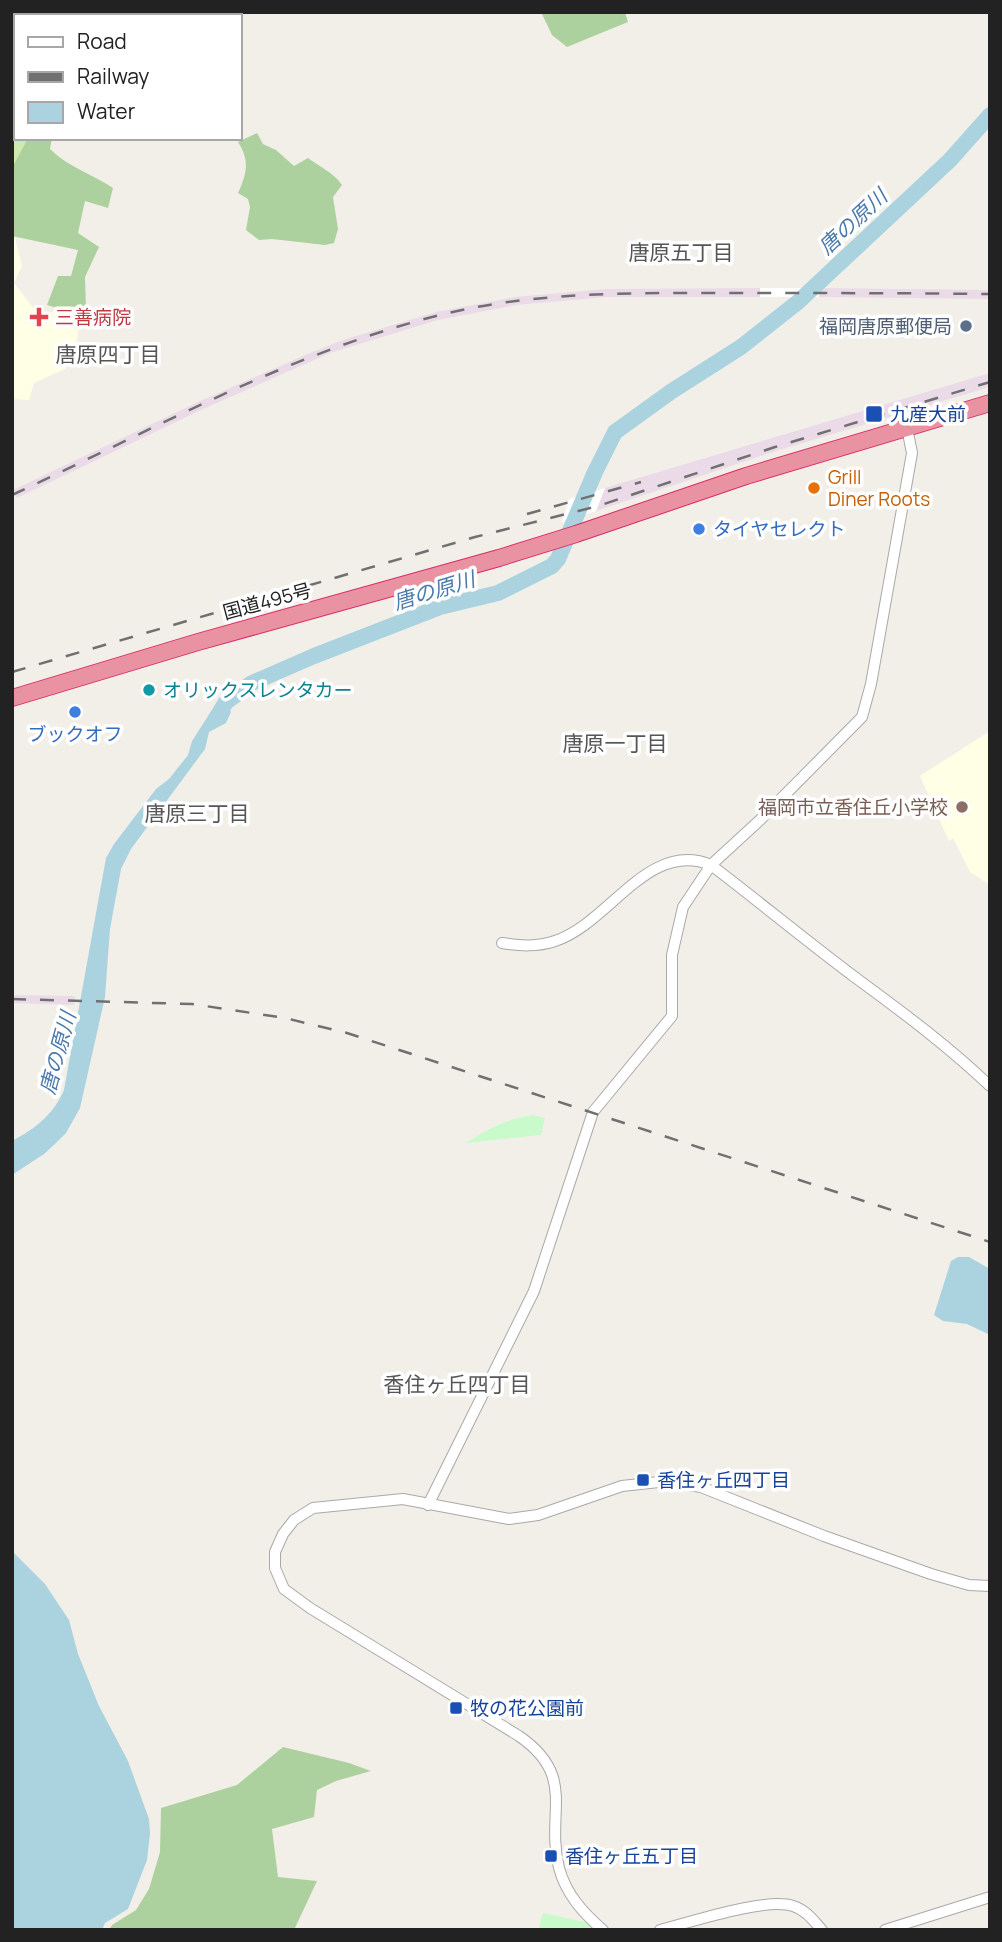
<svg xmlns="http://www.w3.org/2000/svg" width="1002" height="1942" font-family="Manrope,'Noto Sans JP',sans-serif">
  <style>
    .industrial { fill: #ebdbe8 }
    .education { fill: #ffffe5 }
    .grass { fill: #cdebb0 }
    .forest { fill: #add19e }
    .park { fill: #c8facc }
    .water { fill: #aad3df }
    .pier { fill: #fff }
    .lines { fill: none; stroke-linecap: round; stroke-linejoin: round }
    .river { stroke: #aad3df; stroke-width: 16 }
    .minor-casing { stroke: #a9a9a9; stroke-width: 12 }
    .highway-casing { stroke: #dc2a67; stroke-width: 18 }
    .minor { stroke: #fff; stroke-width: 10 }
    .highway { stroke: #e892a2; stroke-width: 16 }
    .rail { stroke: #707070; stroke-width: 2.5; stroke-dasharray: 14 14; stroke-linecap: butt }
    .health-dot { fill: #e0444e; stroke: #fff; stroke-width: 2.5 }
    .service-dot { fill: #5c6f8a; stroke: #fff; stroke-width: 2.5 }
    .transit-dot { fill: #1a4fb4; stroke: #fff; stroke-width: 2.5 }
    .food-dot { fill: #e8710a; stroke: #fff; stroke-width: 2.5 }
    .shop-dot { fill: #3f7fe0; stroke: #fff; stroke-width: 2.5 }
    .culture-dot { fill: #0f9aa8; stroke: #fff; stroke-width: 2.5 }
    .education-dot { fill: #8d6e63; stroke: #fff; stroke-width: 2.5 }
    .labels { text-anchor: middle; stroke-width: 7; stroke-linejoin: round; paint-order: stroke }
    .health-label { font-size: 19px; fill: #be3a42; stroke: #fff; text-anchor: start }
    .service-label { font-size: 19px; fill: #4e5e75; stroke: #fff; text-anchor: end }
    .transit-label { font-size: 19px; fill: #164399; stroke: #fff; text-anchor: start }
    .food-label { font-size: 19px; fill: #c56008; stroke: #fff; text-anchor: start }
    .shop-label { font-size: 19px; fill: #366cbe; stroke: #fff; text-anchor: start }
    .street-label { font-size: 19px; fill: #222; stroke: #fff }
    .culture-label { font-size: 19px; fill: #0d838f; stroke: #fff; text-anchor: start }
    .education-label { font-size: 19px; fill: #785e54; stroke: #fff; text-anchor: end }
    .water-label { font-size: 21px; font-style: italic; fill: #4a7aab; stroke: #fff }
    .neighbourhood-label { font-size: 21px; fill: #555; stroke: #fff }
  </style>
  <rect width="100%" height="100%" fill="#f2efe9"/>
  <!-- industrial -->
  <path class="industrial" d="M760,288V297H606L516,305L438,320L330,353L201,410L17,498L13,490L198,402L305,355L346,339L436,312L515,297L606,289Z
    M820,288L990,290V299L819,297Z
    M990,373V387L776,451L596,511L605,488Z
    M12,995L75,996L74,1005L12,1003Z"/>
  <!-- education -->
  <path class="education" d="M12,236L15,238L22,266L14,283L35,310L57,313L75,321L79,325L75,353L65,369L34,383L29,400L12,399Z
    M990,731V885L970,872L953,838L949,841L920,776Z"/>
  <!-- grass -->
  <path class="grass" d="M12,12L16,16V138H34L12,174Z"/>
  <!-- forest -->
  <path class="forest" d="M541,12H625L628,22L567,47L552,35Z
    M257,133L263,144L276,150L294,166L308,158C320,167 334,173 342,185L333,197L338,229L334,243L325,245L272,239L259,240L246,230L250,207L248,199L238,193C247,173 250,161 238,142Z
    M28,138H52L50,149C68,167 92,174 113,188L108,208L85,201L78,233L99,247L85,277L86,310L80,315L47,305L58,276H71L78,250L12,236V168Z
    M283,1747L349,1763L371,1771L336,1781L317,1790L314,1817L272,1829L278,1877L317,1881L294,1930H109L112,1925L136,1910L149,1889L160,1852L161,1808L237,1785Z"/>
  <!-- park -->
  <path class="park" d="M533,1115L545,1118L541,1135L466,1143C488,1129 507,1119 533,1115Z
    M543,1913L589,1923L592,1930H538Z"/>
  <!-- water -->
  <path class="water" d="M217,702H226L231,712L226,723L209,732L205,749L131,849L121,869L110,929L105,997L80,1108L66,1133L57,1142L44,1154L12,1175V1141C35,1129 54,1114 64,1090L106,858L114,844L156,789L169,779L188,755L192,741Z
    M958,1257H969L990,1269V1335L967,1324L943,1321L934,1315L951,1261Z
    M12,1551L45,1584L69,1620L78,1654L89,1681L98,1704L128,1761L149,1819L150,1834L147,1860L128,1909L105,1923L102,1930H12Z"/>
  <!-- pier -->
  <path class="pier" d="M760,288H820L819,297H760Z
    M605,488L596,511L562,522L569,499Z"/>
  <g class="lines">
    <!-- river -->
    <path class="river" d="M216,719L226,702L252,683L314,656L440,607L498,593L552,566L558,559L595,472L615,432L672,391L741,347L798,302L950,160L990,115"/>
    <defs>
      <path id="minor" d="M502,943C521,946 537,947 555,941C610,923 648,839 711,865C761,903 810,944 860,981C905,1014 949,1047 990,1086
        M428,1505L534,1291L593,1112L672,1016V955L683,907L711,865L760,820L862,717L871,684L912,453L907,428
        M603,1930C583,1913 566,1894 559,1868C545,1812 578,1777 519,1736L310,1608L284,1589L275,1568V1552L283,1534L294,1520L313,1508L403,1499L509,1519L538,1515L622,1486L668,1481L701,1487L824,1536L931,1574L969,1585L990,1586
        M660,1930C691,1922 766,1897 793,1906C806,1910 813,1920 822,1930
        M885,1930L990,1897"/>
      <path id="highway" d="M12,698L198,642L499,558L576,534L746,476L990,403"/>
    </defs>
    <!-- minor casing -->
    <use href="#minor" class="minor-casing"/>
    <!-- highway casing -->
    <use href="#highway" class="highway-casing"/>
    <!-- minor -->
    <use href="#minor" class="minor"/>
    <!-- highway -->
    <use href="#highway" class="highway"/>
    <!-- rail -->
    <path class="rail" d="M12,495C151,431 287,354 436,316C529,292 624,293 720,293C810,293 900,293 990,294
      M527,514L641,482
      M12,672L475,537L598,506L775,447L990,382
      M12,999L192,1004L285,1018L347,1033L990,1242"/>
  </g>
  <!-- markers -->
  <path class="health-dot" d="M35.5 306.5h7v7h7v7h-7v7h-7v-7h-7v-7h7z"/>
  <circle class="service-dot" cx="966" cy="326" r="7"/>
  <g class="transit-dot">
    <rect x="865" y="405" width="18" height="18" rx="3.5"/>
    <rect x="636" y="1473" width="14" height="14" rx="3.5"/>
    <rect x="449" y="1701" width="14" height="14" rx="3.5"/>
    <rect x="544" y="1849" width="14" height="14" rx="3.5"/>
  </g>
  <circle class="food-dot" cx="814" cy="488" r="7"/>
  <g class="shop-dot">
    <circle cx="699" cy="529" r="7"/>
    <circle cx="75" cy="712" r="7"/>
  </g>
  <circle class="culture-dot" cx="149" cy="690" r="7"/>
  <circle class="education-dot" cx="962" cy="807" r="7"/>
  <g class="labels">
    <!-- health labels -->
    <g class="health-label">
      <text x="55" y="324">三善病院</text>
    </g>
    <!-- service labels -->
    <g class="service-label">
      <text x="952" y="333">福岡唐原郵便局</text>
    </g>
    <!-- transit labels -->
    <g class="transit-label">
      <text x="890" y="421">九産大前</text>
      <text x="657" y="1487">香住ヶ丘四丁目</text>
      <text x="470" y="1715">牧の花公園前</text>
      <text x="565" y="1863">香住ヶ丘五丁目</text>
    </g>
    <!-- food labels -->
    <g class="food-label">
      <text x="828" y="484">Grill<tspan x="828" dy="22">Diner Roots</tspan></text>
    </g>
    <!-- shop labels -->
    <g class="shop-label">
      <text x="713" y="536">タイヤセレクト</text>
      <text x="75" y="741" text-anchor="middle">ブックオフ</text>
    </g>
    <!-- street labels -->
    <g class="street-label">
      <text transform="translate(267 601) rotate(-15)" y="7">国道495号</text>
    </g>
    <!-- culture labels -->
    <g class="culture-label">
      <text x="163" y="697">オリックスレンタカー</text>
    </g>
    <!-- education labels -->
    <g class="education-label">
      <text x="948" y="814">福岡市立香住丘小学校</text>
    </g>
    <!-- water labels -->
    <g class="water-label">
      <text transform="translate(853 222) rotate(-43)" y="7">唐の原川</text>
      <text transform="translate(434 591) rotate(-17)" y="7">唐の原川</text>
      <text transform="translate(58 1053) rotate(-75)" y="7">唐の原川</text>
    </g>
    <!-- neighbourhood labels -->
    <g class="neighbourhood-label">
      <text x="681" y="260">唐原五丁目</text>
      <text x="108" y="362">唐原四丁目</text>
      <text x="615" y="751">唐原一丁目</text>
      <text x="197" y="821">唐原三丁目</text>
      <text x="457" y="1392">香住ヶ丘四丁目</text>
    </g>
  </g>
  <!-- border -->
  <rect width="1002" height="1942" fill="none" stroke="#222222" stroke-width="28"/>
  <!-- legend -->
  <rect x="14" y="14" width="228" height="126" fill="#ffffff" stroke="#a7a7a7" stroke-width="2"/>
  <rect x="28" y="37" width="35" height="10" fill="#ffffff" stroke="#a7a7a7" stroke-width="2"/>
  <text x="77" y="49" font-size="21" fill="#222222">Road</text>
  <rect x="28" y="72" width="35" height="10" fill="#707070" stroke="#a7a7a7" stroke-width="2"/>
  <text x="77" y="84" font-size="21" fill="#222222">Railway</text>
  <rect x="28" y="102" width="35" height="21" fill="#aad3df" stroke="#a7a7a7" stroke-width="2"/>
  <text x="77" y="119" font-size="21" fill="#222222">Water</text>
</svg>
